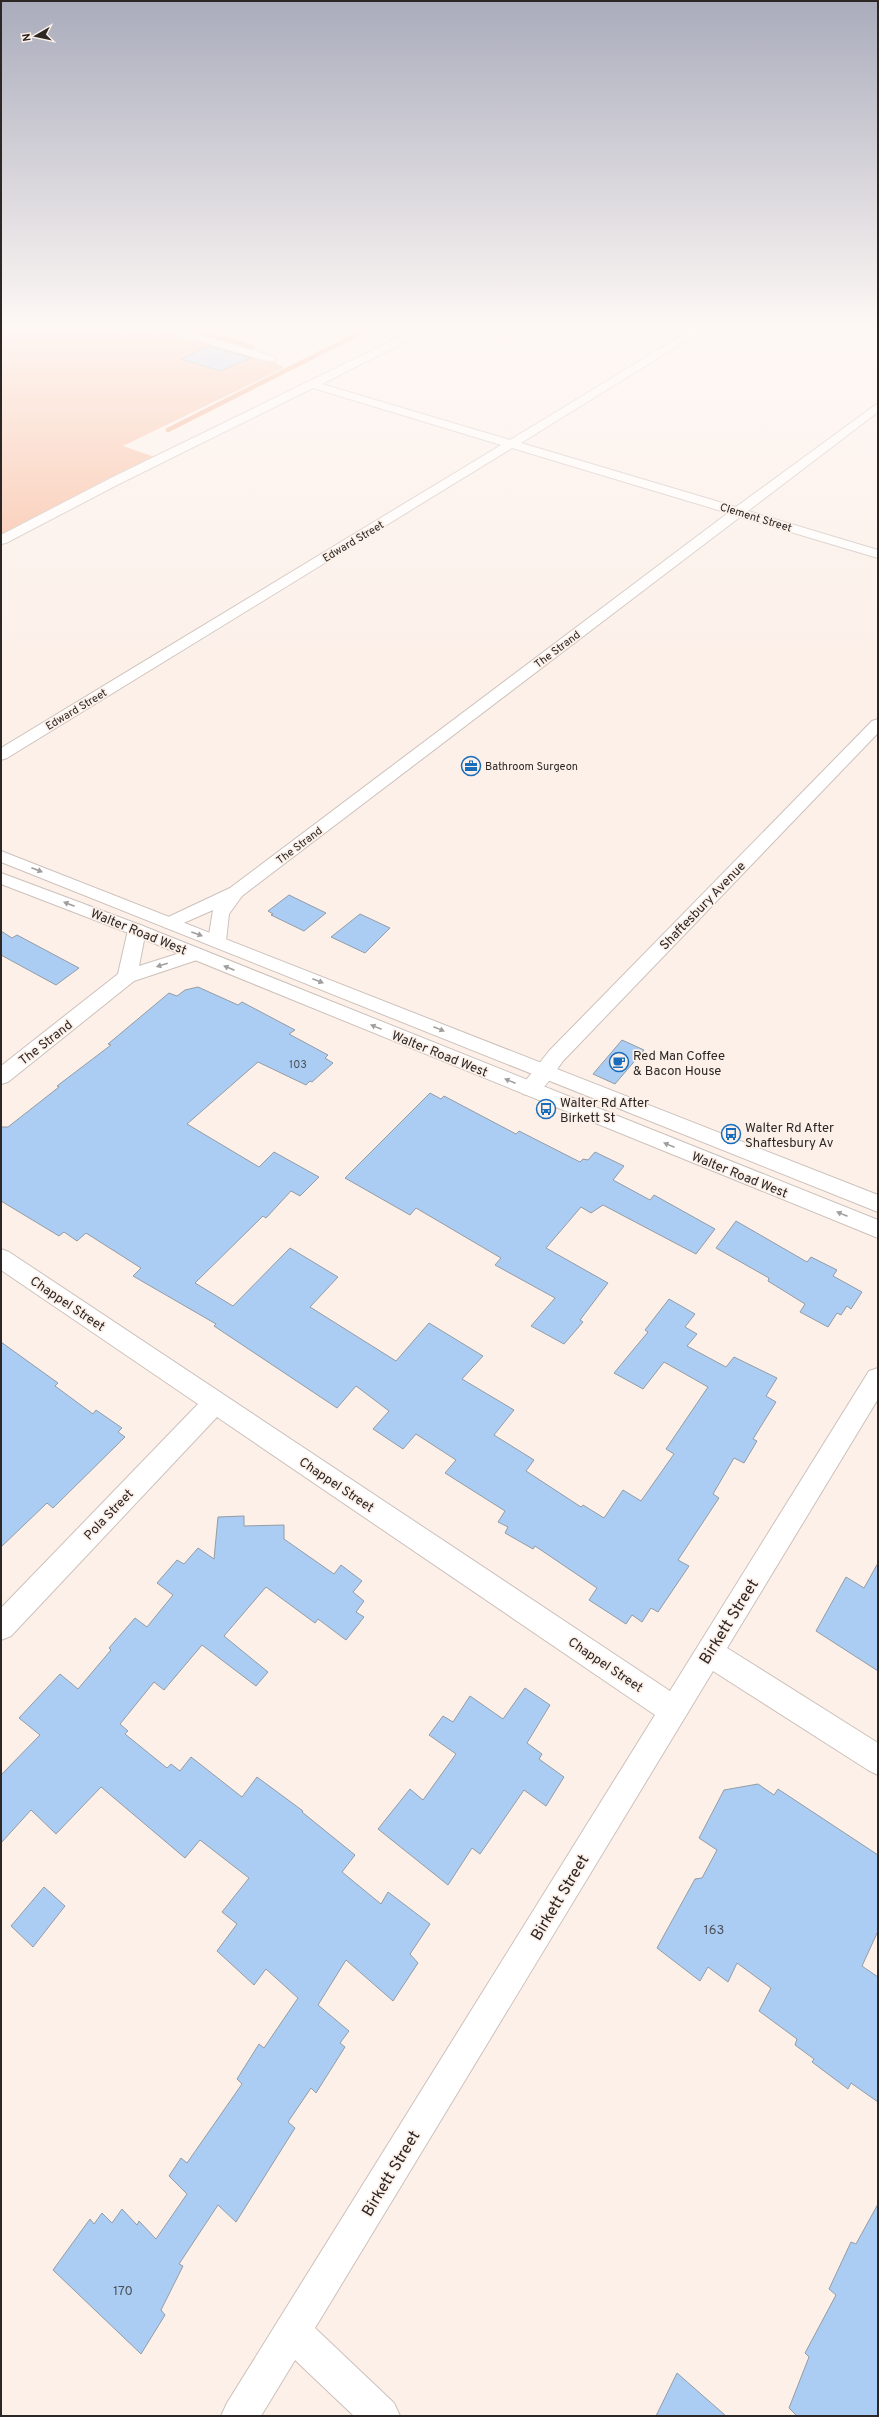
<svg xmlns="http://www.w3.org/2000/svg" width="879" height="2417" font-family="Overpass,sans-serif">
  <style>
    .green { fill: #f8ba9b }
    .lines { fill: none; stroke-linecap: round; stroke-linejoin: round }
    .stream { stroke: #eea079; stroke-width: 4.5 }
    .building { fill: #abcdf3; stroke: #949ca5 }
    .minor-casing { stroke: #cdc1bb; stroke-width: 2 }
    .major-casing { stroke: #cdc1bb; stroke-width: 2 }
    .minor { fill: #fff; fill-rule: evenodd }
    .major { fill: #fff; fill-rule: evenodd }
    .oneway { fill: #a09e9d }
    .labels { text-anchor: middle; stroke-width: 3.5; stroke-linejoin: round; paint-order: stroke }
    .far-street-label { font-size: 11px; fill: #2c2725; stroke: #fcf0e9 }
    .far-poi-label { font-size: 11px; fill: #2c2725; stroke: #fcf0e9; text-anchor: start }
    .number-label { font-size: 11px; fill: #4c5058 }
    .street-label { font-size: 13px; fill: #2c2725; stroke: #fcf0e9 }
    .poi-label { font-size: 13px; fill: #2c2725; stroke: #fcf0e9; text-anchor: start }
    .near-number-label { font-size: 13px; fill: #4c5058 }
    .near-street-label { font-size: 16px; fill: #2c2725; stroke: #fcf0e9 }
  </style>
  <rect width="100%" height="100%" fill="#fcf0e9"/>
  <!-- green -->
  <path class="green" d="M1,326H99L129,333L154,326L271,359L284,368L123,446L160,459L1,540Z"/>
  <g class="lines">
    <!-- stream -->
    <path class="stream" d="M198,326L192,329L253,347
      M168,430L374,326"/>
  </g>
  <!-- building -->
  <path class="building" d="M210,346L251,358L220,371L181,359Z
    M289,895L326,913L304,931L271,915L273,914L268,911Z
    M360,914L390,928L365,953L331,937Z
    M1,931L12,938L17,935L79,968L56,985L1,955Z
    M198,987L238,1005L242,1002L295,1030L289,1034L328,1055L325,1058L333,1063L312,1082L310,1081L306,1085L258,1062L187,1124L259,1167L274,1152L319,1177L300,1196L291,1191L266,1218L263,1216L195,1283L233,1306L290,1248L338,1277L310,1307L396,1361L429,1323L483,1356L462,1379L514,1410L494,1435L534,1460L526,1471L581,1507L583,1505L604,1518L623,1490L641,1501L674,1454L666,1449L708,1387L664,1362L643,1389L614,1373L648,1332L645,1330L669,1299L695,1314L685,1327L697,1334L687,1346L726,1367L734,1357L777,1378L766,1396L776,1402L753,1439L757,1441L744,1463L734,1458L713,1494L719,1498L678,1560L689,1566L658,1612L651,1608L642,1622L632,1615L626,1624L589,1600L597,1588L535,1546L533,1549L505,1533L508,1527L498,1522L505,1511L445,1473L456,1460L416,1434L403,1449L373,1429L389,1411L356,1386L337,1408L214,1326L216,1324L133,1276L141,1268L86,1233L77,1241L64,1232L59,1236L1,1201V1127H8L59,1087L57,1086L111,1045L108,1044L169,993L177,996L185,990Z
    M622,1040L644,1050L615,1084L593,1074Z
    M430,1093L441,1099L444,1096L516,1134L519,1131L580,1162L583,1159L588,1160L595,1152L624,1166L613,1180L650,1200L654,1195L715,1229L696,1254L603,1205L591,1213L581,1207L546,1248L608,1283L580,1320L583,1322L564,1344L531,1326L555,1298L495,1265L501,1258L416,1208L410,1215L345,1178Z
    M736,1221L807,1262L811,1257L837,1270L833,1276L862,1292L851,1309L847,1306L841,1315L837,1313L828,1327L800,1312L805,1304L768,1281L769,1278L716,1248Z
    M1,1342L58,1383L55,1386L93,1414L96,1410L122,1428L118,1432L125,1437L53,1508L47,1503L1,1547Z
    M244,1516V1526L284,1525V1539L334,1574L341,1565L362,1581L353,1592L364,1601L356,1612L364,1617L346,1640L318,1619L315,1623L266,1587L224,1636L268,1672L256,1686L202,1645L164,1690L154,1682L120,1724L128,1731L125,1734L167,1768L171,1764L180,1771L191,1757L242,1797L257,1777L303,1811L302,1812L355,1855L342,1872L381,1904L388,1892L430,1924L410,1954L418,1963L393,2001L346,1960L318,2005L349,2031L340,2043L345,2047L316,2093L311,2088L288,2122L295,2128L236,2222L218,2205L179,2264L183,2266L161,2310L165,2315L141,2354L53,2270L90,2219L94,2224L102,2213L112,2223L122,2209L137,2225L139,2221L156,2239L187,2194L169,2176L181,2158L187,2163L242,2084L237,2079L259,2044L264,2048L298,1998L266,1969L254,1985L217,1951L237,1924L222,1912L249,1878L200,1840L185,1858L101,1787L56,1834L31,1810L1,1843V1775L40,1735L19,1718L60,1674L78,1689L111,1650L109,1648L135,1618L147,1627L173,1595L157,1583L177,1560L184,1564L198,1548L214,1559L218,1517Z
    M878,1563V1671L816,1631L846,1577L864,1588Z
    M525,1688L550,1705L527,1743L542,1754L539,1759L564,1777L546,1806L524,1790L480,1854L472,1848L448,1885L378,1829L410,1789L423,1800L456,1754L429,1735L443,1716L453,1722L470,1696L503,1719Z
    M758,1784L774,1795L778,1789L878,1855V1931L862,1966L878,1977V2102L851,2083L848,2089L812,2062L814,2059L795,2045L797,2039L759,2011L771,1988L737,1963L728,1982L708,1967L700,1981L657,1948L695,1879L702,1878L717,1850L699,1838L724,1790Z
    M44,1887L65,1906L33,1947L11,1926Z
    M878,2204V2416H797L789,2408L809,2357L805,2353L836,2295L829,2289L851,2242L856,2244Z
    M677,2373L726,2416H656Z"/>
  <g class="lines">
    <defs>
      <path id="minor" d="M114,326H171L275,357L276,359L275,361H267L157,329L141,333Z
        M422,326H436L322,384L510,440L697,326H710L521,443L736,507L878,403V412L748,511L878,550V558L740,517L242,896L229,914L226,941L224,945L217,947L210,945L208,941L213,910L170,929L164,927L161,923L164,919L230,888L728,513L512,448L7,758L1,760V748L501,445L313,388L119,484L6,543L1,544V535L111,478Z
        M878,719V733L563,1061C553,1074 541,1100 523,1094L520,1089L523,1084L549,1051L872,721Z
        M137,924L143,926L146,930L139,966L196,948L203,950L205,954L203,958L134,981L8,1082L1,1084V1066L118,974L128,930L131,926Z
        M1,1249L9,1252L670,1691L869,1371L878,1368V1399L727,1648L878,1743V1775L868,1770L713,1671L315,2328L394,2403L400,2416H354L295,2360L261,2416H221L227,2403L655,1715L217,1417L11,1636L1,1640V1608L198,1404L1,1270Z"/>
      <path id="major" d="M1,851L878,1195V1212L1,862Z
        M1,873L143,926L878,1220V1238L131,934L1,884Z"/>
    </defs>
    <!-- minor casing -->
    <use href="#minor" class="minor-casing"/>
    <!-- major casing -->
    <use href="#major" class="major-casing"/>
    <!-- minor -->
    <use href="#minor" class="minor"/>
    <!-- major -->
    <use href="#major" class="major"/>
  </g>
  <!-- one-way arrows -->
  <defs><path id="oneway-solid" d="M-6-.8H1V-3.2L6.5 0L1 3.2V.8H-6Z"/></defs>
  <g class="oneway">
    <use href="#oneway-solid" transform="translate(37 870) rotate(21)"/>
    <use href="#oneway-solid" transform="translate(69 904) rotate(-159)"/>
    <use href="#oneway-solid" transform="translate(197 934) rotate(20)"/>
    <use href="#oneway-solid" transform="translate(162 965) rotate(163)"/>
    <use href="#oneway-solid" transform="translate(229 968) rotate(-157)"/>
    <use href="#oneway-solid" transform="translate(318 981) rotate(21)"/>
    <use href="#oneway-solid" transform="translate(376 1027) rotate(-158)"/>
    <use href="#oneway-solid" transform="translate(439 1029) rotate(22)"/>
    <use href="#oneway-solid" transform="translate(510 1081) rotate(-158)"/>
    <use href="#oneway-solid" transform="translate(669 1145) rotate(-158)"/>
    <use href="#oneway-solid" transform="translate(842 1214) rotate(-158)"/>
  </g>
  <!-- sky -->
  <linearGradient id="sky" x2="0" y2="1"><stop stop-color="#aaacbc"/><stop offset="0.49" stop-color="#fef8f5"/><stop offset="1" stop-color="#fef8f5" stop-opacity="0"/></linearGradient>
  <rect width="879" height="665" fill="url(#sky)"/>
  <!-- icons -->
  <defs>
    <symbol id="office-ring" viewBox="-11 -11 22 22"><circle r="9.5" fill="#fcf0e9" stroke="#196dbb" stroke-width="1.5"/><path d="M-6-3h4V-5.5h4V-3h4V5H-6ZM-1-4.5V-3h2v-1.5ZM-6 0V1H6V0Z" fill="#196dbb"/></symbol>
    <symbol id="cafe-ring" viewBox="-11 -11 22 22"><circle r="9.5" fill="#fcf0e9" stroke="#196dbb" stroke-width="1.5"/><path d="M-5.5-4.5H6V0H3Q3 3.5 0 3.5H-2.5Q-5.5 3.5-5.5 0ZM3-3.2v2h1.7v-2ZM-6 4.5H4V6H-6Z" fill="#196dbb"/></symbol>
    <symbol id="bus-ring" viewBox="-11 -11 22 22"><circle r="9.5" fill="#fcf0e9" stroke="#196dbb" stroke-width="1.5"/><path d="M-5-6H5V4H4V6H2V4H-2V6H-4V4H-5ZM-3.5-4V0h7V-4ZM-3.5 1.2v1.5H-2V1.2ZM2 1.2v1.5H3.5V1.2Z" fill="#196dbb"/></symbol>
  </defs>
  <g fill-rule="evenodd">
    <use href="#office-ring" x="460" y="755" width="22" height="22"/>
    <use href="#cafe-ring" x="608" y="1051" width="22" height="22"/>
    <use href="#bus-ring" x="535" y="1098" width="22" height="22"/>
    <use href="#bus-ring" x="720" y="1123" width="22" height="22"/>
  </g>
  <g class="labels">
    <!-- far-street labels -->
    <g class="far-street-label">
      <text transform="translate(756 517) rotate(17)" y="4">Clement Street</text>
      <text transform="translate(353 541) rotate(-31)" y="4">Edward Street</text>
      <text transform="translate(557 649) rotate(-37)" y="4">The Strand</text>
      <text transform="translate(76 709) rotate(-31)" y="4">Edward Street</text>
      <text transform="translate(299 845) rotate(-37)" y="4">The Strand</text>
    </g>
    <!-- far-poi labels -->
    <g class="far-poi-label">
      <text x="485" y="770">Bathroom Surgeon</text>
    </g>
    <!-- number labels -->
    <g class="number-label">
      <text x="298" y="1068">103</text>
    </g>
    <!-- street labels -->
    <g class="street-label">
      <text transform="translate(702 905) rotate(-46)" y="5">Shaftesbury Avenue</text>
      <text transform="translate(139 931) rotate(22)" y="5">Walter Road West</text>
      <text transform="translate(45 1042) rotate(-38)" y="5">The Strand</text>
      <text transform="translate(440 1053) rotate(22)" y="5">Walter Road West</text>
      <text transform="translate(740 1174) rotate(22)" y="5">Walter Road West</text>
      <text transform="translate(68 1303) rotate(34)" y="5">Chappel Street</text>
      <text transform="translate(337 1484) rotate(34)" y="5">Chappel Street</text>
      <text transform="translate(108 1514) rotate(-46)" y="5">Pola Street</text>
      <text transform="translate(606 1664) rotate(34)" y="5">Chappel Street</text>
    </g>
    <!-- poi labels -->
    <g class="poi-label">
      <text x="633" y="1060">Red Man Coffee<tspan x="633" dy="15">&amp; Bacon House</tspan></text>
      <text x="560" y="1107">Walter Rd After<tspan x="560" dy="15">Birkett St</tspan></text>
      <text x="745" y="1132">Walter Rd After<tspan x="745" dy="15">Shaftesbury Av</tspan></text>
    </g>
    <!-- near-number labels -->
    <g class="near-number-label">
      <text x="714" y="1934">163</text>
      <text x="123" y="2295">170</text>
    </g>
    <!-- near-street labels -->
    <g class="near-street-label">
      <text transform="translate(728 1621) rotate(-58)" y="6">Birkett Street</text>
      <text transform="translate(559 1897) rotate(-59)" y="6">Birkett Street</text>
      <text transform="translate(390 2173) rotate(-59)" y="6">Birkett Street</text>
    </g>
  </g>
  <!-- border -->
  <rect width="879" height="2417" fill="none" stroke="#2c2725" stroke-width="4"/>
  <!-- north arrow -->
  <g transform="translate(36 36) rotate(261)" stroke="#fcf0e9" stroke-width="3" paint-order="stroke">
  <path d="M0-3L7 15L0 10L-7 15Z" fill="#2c2725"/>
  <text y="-6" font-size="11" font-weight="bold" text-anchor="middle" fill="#2c2725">N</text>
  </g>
</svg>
